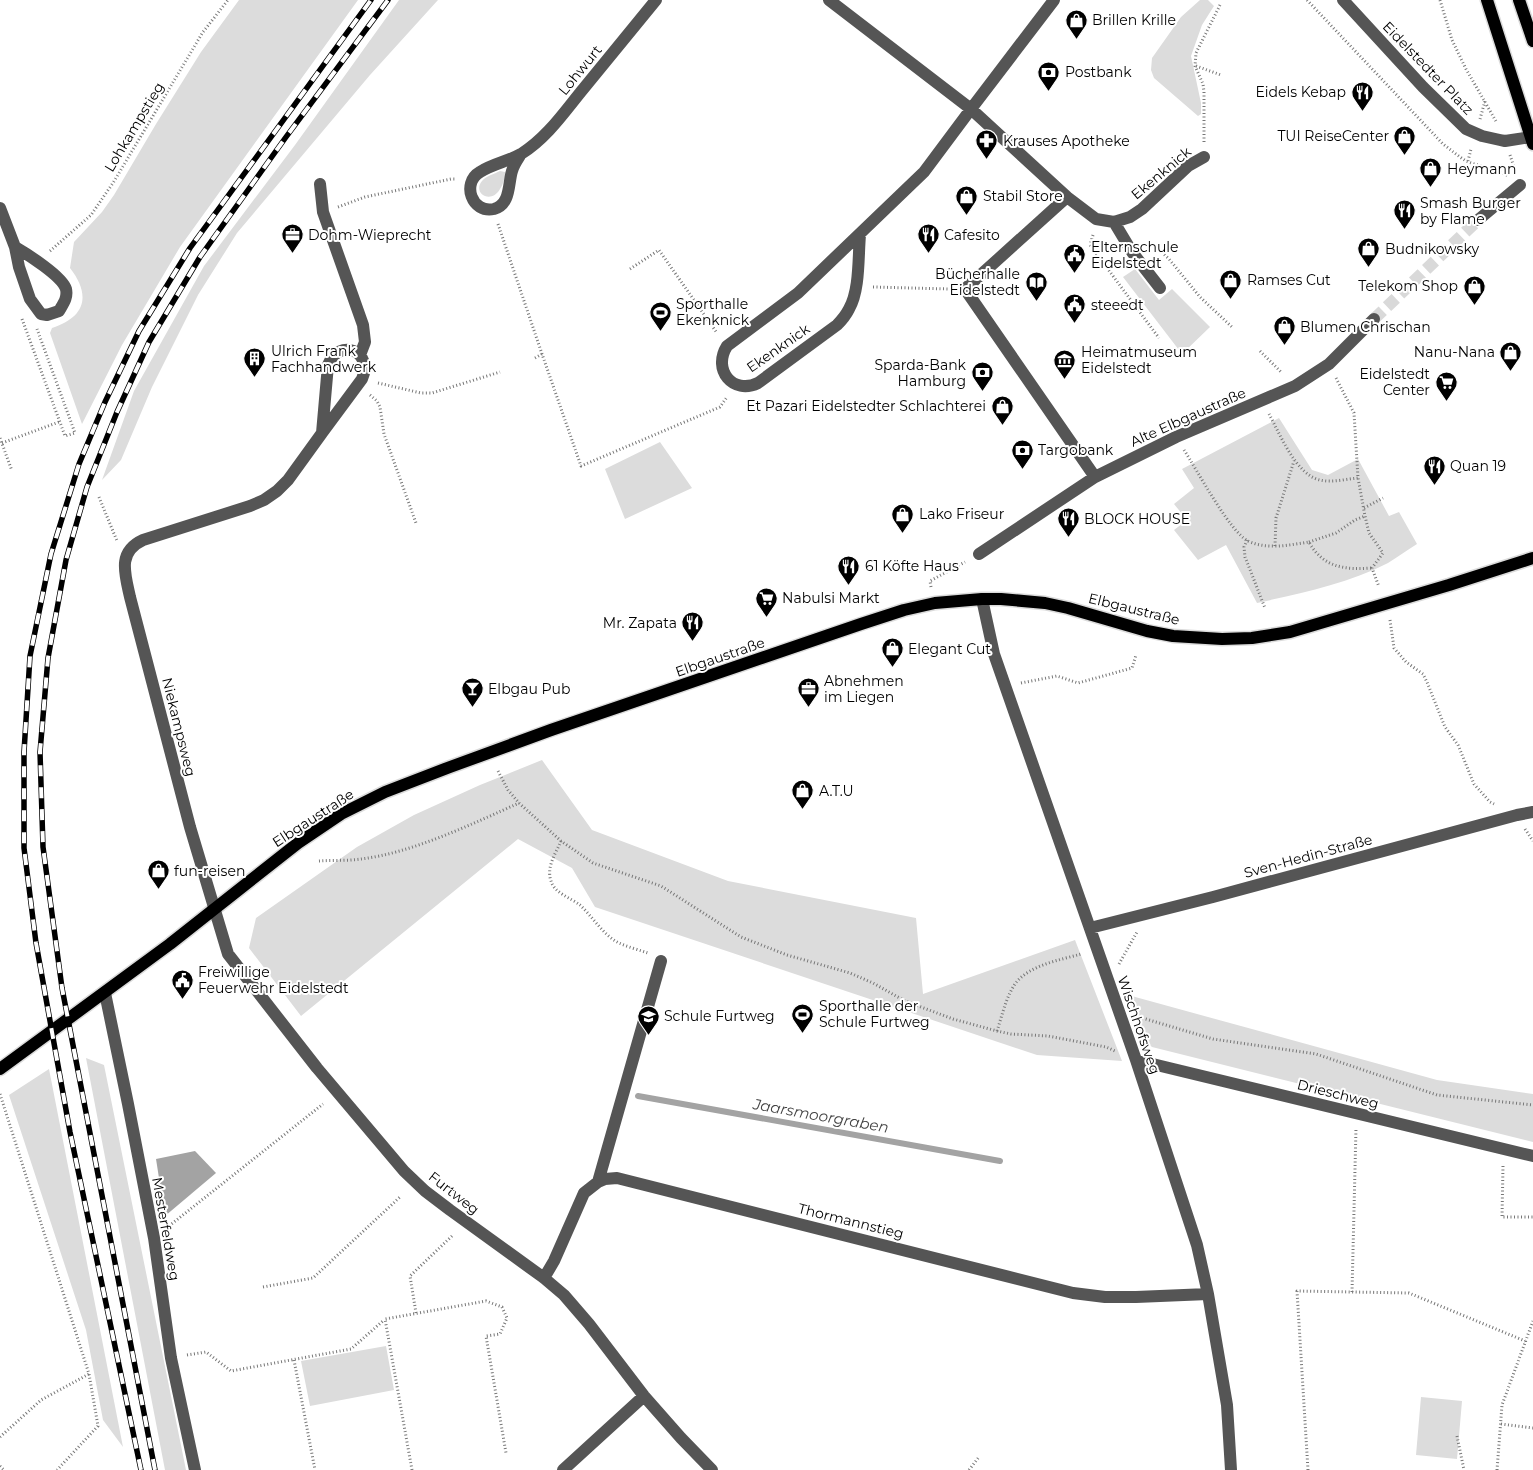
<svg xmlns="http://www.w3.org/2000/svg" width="1533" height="1470" font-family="Montserrat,sans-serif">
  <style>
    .green { fill: #dcdcdc }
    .water { fill: #a3a3a3 }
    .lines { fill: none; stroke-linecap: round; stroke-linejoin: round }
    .stream { stroke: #a3a3a3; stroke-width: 6 }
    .minor-tunnel { stroke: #d9d9d9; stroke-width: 12; stroke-dasharray: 12 6; stroke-linecap: butt }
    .major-casing { stroke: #dbdbdb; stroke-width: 15 }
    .path { stroke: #777; stroke-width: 3; stroke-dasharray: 1 2.5; stroke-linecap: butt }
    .minor { stroke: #555; stroke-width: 12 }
    .major { stroke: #000; stroke-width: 12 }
    .rail-casing { stroke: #000; stroke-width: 5.5 }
    .rail { stroke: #fff; stroke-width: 4; stroke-dasharray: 11; stroke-linecap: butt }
    .labels { text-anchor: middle; stroke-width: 4; stroke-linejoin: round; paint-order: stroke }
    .poi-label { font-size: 14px; fill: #000; stroke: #fff; text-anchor: start }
    .street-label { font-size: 14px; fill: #000; stroke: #fff }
    .water-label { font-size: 15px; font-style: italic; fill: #444; stroke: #fff }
  </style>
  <rect width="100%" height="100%" fill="#fff"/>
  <!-- green -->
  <path class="green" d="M239,0H358L180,247L122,345L82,424L50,333L52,328C86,317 91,295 70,268L74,242L102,212L114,195L156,124L201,52Z
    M399,0H438L370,75L237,233L198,295L152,387L121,460L102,480L134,391L204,266L295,145Z
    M1200,0H1208L1214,6L1202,25L1191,56L1201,103V114L1198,116L1154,78L1151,70L1152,58L1181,17Z
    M500,171L505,172L506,174C504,179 503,185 500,189C491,205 472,193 482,181C486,176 494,174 500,171Z
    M1135,269L1159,300L1172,289L1210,327L1182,354L1123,277Z
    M1279,418L1312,470L1328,475L1358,459L1389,516L1399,512L1417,544C1407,550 1398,557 1388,563C1347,584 1301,593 1257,603L1226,545L1198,560L1174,530L1187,520L1174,504L1194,488L1182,469Z
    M660,442L692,488L625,519L605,469Z
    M542,760L592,830L728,881L916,918L923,994L1075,940L1122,1061L1037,1055L595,907L572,868L518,839L301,1016L249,948L256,918L357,847L414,815L480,785Z
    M1128,995L1437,1080L1533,1094V1142L1152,1047L1143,1039Z
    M86,1058L104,1065L186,1470H165Z
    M49,1069L123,1447L103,1420L86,1330L9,1095Z
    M386,1346L394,1390L310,1406L301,1361Z
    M1421,1397L1462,1401L1457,1459L1416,1455Z"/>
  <!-- water -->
  <path class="water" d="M195,1151L216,1173L165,1216L156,1159Z"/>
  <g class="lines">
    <!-- stream -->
    <path class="stream" d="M638,1096L1000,1161"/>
    <!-- minor-tunnel -->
    <path class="minor-tunnel" d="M1374,319L1478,220"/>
    <defs>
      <path id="major" d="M1487,0L1533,144
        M1519,0L1533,41
        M0,1069L170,944L298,843L341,814L385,792L450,767L551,730L861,624L904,610L935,603L982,599H1001L1045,603L1068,608L1147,631L1173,636L1222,639L1252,638L1290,632L1449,585L1533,558"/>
    </defs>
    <!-- major casing -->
    <use href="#major" class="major-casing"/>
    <!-- path -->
    <path class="path" d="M1307,0L1443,144C1451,150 1458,156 1466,161C1480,167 1495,168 1508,176
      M1440,0L1452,40L1466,69L1497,123
      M1196,66L1221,75
      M1480,119L1485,101
      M1204,142V92L1203,84L1195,66L1196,53L1221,3
      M1510,155L1515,170
      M1468,161L1471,149
      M338,207L365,197L451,179H456
      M498,224L542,354L581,466L720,407L727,397
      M1093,235L1090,245L1159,338
      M1154,245L1169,259L1200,297L1232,327
      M50,251L91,215L113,183L203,32L228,0
      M630,269L659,250L717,333
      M873,287L949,289
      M22,319L65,436L75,433L37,329
      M1260,351L1282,373
      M535,358L542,354
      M1336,378L1354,413L1358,478L1365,516L1369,533L1383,553L1372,568L1379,587
      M378,383L421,393H432L500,372
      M370,395L377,401L380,407L384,434L416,523
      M1269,414C1280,434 1296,475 1320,480C1332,483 1346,479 1358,478
      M0,438L12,471
      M2,443L59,422
      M1184,450C1197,470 1230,532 1248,541C1267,550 1289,545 1309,542C1323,568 1346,570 1372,568
      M99,497L117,541
      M1364,508L1383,498
      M1247,540L1244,547L1245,557L1265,608
      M1309,542L1336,533L1355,520L1365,516
      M1275,546L1276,518L1294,461
      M931,587L930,581L965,562
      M1390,620L1394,648L1406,662L1423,674L1427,682L1445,727L1458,745L1474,784L1490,802L1494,804
      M1021,683L1057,676L1078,683L1132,668L1136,655
      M498,771L508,790L519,803L561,841L593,863L661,886L741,937L787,955L850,973L873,983L905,1001L953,1019L997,1031L1011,1034L1048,1036L1106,1047L1115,1051
      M1525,829L1533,841
      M561,841C556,853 546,867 551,881C554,893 571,898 580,905C593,917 603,935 619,943C628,947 639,950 648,953
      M319,861C332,860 347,861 361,859C412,853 472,824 519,803
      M1119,964L1137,932
      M1139,1017L1213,1039L1316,1054L1437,1095L1533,1105
      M997,1031C1002,1016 1006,997 1015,984C1029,965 1060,960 1081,954
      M0,1094L89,1374L98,1426L57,1470
      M1503,1166L1502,1217H1533
      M169,1226L323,1104
      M263,1287L313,1278L400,1197
      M1352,1292L1356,1128
      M416,1313L410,1276L453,1235
      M187,1355L206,1352L231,1371L351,1349L384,1320
      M294,1360L315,1470
      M1501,1424L1533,1428
      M1457,1436L1464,1470
      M0,1437L41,1400L89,1374
      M0,1466L4,1470
      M412,1470L385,1319L486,1301L502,1307L507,1318L500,1334L486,1336L506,1453
      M969,1470L979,1457
      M1308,1470L1297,1291L1409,1293L1525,1341
      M1497,1470L1502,1405L1533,1321"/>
    <!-- minor -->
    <path class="minor" d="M829,0L971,109L1067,197L1096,219L1114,222L1130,217L1142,209L1188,166L1204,157
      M1343,0L1423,87L1466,129L1482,136L1500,140L1505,141L1531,137L1533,141
      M521,154C518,159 514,164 512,171C508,184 511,204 494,209C472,214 461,183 480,172C492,164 509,161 521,154C547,138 565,111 584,88C608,59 632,29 656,0
      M320,184L323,212L363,325L365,342L360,355
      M1067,197L965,289L1095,477
      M0,208L15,247L19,267L30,299L41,314L47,315L59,311C63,304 68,298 66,289C62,276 27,254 15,247
      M1478,220L1520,185
      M1114,222L1132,252L1160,288
      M860,235C858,257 860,290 849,309C846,315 842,320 837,325L758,383C733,395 712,370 727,346L798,293L924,172L971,109L1054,0
      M322,433L362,379C374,351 339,337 328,365L322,433L288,480L277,491L264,500L250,506L143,540C117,552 125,574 130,597L190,827L228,954L317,1068L404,1171L425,1191L450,1210L544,1278L564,1295L589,1324L644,1396L681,1438L712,1470
      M979,554L1095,477L1176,437L1295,386L1329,364L1374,319
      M982,599L994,654L1136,1060L1197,1245L1208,1294L1227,1405L1231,1470
      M1090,928L1213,897L1517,815L1533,812
      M105,993L128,1104L154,1238L171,1358L195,1470
      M1136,1060L1533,1156
      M598,1182L661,961
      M544,1278L554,1261L584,1193L598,1182L605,1179L617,1178L1073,1293L1105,1297H1136L1208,1294
      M563,1470L644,1396"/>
    <!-- major -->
    <use href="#major" class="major"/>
    <defs>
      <path id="rail" d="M141,1470L70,1132L36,943L24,848V752L30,656L51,554L79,464L105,402L139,331L190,248L371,0
        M155,1470L62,988L43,847L40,752L48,658L66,560L87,487L117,412L149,342L200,257L286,137L388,0"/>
    </defs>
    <!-- rail casing -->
    <use href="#rail" class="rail-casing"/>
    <!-- rail -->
    <use href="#rail" class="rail"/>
  </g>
  <!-- icons -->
  <defs>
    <symbol id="shop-pin" viewBox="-11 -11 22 30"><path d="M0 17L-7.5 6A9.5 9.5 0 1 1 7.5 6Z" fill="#000" stroke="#fff"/><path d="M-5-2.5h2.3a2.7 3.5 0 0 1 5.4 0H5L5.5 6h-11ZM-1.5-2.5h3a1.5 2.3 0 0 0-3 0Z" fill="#fff"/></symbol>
    <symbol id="bank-pin" viewBox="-11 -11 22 30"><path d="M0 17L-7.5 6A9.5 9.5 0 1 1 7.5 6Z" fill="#000" stroke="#fff"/><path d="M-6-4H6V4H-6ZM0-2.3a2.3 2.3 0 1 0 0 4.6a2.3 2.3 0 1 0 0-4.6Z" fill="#fff"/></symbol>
    <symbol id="restaurant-pin" viewBox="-11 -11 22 30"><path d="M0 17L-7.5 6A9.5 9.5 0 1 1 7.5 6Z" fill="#000" stroke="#fff"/><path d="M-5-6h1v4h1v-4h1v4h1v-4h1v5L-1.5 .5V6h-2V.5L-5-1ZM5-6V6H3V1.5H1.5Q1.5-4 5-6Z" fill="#fff"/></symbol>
    <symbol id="pharmacy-pin" viewBox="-11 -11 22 30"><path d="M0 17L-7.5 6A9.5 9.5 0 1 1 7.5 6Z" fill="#000" stroke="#fff"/><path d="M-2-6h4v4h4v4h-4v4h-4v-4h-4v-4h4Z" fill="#fff"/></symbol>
    <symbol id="office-pin" viewBox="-11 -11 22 30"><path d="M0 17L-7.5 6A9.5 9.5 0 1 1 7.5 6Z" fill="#000" stroke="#fff"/><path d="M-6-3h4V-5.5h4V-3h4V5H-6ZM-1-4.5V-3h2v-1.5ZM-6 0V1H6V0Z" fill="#fff"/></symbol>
    <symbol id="civic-pin" viewBox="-11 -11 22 30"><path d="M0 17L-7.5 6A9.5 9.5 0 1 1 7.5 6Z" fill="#000" stroke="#fff"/><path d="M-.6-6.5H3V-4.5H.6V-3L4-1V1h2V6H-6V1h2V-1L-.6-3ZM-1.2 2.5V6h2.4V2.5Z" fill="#fff"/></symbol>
    <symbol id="library-pin" viewBox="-11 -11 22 30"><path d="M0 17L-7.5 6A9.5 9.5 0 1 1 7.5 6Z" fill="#000" stroke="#fff"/><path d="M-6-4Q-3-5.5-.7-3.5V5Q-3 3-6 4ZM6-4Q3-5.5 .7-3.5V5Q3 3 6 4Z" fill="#fff"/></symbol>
    <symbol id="stadium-pin" viewBox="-11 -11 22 30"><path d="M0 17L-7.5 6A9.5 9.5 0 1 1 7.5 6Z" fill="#000" stroke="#fff"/><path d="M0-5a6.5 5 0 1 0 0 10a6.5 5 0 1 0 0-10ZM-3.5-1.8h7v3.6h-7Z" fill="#fff"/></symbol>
    <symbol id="building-pin" viewBox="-11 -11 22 30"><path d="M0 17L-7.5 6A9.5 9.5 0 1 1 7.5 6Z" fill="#000" stroke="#fff"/><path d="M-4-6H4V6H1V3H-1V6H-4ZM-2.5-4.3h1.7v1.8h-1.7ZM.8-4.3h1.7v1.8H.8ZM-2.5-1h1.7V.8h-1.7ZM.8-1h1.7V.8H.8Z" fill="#fff"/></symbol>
    <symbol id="museum-pin" viewBox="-11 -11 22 30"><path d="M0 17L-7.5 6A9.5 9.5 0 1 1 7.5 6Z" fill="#000" stroke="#fff"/><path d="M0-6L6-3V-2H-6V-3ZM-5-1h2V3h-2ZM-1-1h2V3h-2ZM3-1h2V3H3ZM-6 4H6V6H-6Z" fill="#fff"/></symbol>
    <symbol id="supermarket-pin" viewBox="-11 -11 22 30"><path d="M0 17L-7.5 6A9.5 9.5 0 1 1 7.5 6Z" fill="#000" stroke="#fff"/><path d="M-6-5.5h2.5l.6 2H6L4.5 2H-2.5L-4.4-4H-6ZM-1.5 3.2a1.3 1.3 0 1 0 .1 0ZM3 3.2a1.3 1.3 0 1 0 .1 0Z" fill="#fff"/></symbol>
    <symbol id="bar-pin" viewBox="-11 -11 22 30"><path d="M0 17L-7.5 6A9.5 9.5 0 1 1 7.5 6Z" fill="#000" stroke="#fff"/><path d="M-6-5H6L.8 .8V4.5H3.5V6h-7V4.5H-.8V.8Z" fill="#fff"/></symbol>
    <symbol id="school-pin" viewBox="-11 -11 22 30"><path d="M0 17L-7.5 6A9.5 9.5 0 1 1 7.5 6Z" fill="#000" stroke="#fff"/><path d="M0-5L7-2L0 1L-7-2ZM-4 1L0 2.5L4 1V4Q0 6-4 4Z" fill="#fff"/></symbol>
  </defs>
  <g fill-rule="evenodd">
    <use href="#shop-pin" x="1064" y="8" width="25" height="34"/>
    <use href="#bank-pin" x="1036" y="60" width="25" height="34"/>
    <use href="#restaurant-pin" x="1350" y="80" width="25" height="34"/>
    <use href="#shop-pin" x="1392" y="124" width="25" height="34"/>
    <use href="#pharmacy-pin" x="974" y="128" width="25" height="34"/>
    <use href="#shop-pin" x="1418" y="156" width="25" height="34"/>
    <use href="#shop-pin" x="954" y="184" width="25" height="34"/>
    <use href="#restaurant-pin" x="1392" y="198" width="25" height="34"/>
    <use href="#office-pin" x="280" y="222" width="25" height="34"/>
    <use href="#restaurant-pin" x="916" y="222" width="25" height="34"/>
    <use href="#shop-pin" x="1356" y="236" width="25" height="34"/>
    <use href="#civic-pin" x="1062" y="242" width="25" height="34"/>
    <use href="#shop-pin" x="1218" y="268" width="25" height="34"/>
    <use href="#library-pin" x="1024" y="270" width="25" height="34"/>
    <use href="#shop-pin" x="1462" y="274" width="25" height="34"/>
    <use href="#civic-pin" x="1062" y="292" width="25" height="34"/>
    <use href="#stadium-pin" x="648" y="300" width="25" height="34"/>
    <use href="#shop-pin" x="1272" y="314" width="25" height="34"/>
    <use href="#shop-pin" x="1498" y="340" width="25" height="34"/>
    <use href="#building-pin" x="242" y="346" width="25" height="34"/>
    <use href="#museum-pin" x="1052" y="348" width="25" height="34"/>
    <use href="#bank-pin" x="970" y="360" width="25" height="34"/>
    <use href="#supermarket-pin" x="1434" y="370" width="25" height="34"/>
    <use href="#shop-pin" x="990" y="394" width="25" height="34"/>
    <use href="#bank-pin" x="1010" y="438" width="25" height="34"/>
    <use href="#restaurant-pin" x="1422" y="454" width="25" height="34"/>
    <use href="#shop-pin" x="890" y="502" width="25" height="34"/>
    <use href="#restaurant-pin" x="1056" y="506" width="25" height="34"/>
    <use href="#restaurant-pin" x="836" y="554" width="25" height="34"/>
    <use href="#supermarket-pin" x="754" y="586" width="25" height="34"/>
    <use href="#restaurant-pin" x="680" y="610" width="25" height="34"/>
    <use href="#shop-pin" x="880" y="636" width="25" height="34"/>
    <use href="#bar-pin" x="460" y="676" width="25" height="34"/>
    <use href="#office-pin" x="796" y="676" width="25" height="34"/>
    <use href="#shop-pin" x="790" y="778" width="25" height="34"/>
    <use href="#shop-pin" x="146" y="858" width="25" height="34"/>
    <use href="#civic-pin" x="170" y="968" width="25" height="34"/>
    <use href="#stadium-pin" x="790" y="1002" width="25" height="34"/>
    <use href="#school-pin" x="636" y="1004" width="25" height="34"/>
  </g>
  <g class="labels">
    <!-- poi labels -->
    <g class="poi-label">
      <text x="1092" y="25">Brillen Krille</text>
      <text x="1065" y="77">Postbank</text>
      <text x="1346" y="97" text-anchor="end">Eidels Kebap</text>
      <text x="1389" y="141" text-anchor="end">TUI ReiseCenter</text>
      <text x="1003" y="146">Krauses Apotheke</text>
      <text x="1447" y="174">Heymann</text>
      <text x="983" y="201">Stabil Store</text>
      <text x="1420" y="208">Smash Burger<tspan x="1420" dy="16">by Flame</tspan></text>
      <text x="308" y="240">Dohm-Wieprecht</text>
      <text x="944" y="240">Cafesito</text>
      <text x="1091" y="252">Elternschule<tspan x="1091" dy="16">Eidelstedt</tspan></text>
      <text x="1385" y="254">Budnikowsky</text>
      <text x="1020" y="279" text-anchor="end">Bücherhalle<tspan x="1020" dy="16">Eidelstedt</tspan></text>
      <text x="1247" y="285">Ramses Cut</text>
      <text x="1458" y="291" text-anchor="end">Telekom Shop</text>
      <text x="676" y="309">Sporthalle<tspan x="676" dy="16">Ekenknick</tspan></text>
      <text x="1091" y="310">steeedt</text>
      <text x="1300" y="332">Blumen Chrischan</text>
      <text x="271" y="356">Ulrich Frank<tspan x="271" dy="16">Fachhandwerk</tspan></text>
      <text x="1081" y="357">Heimatmuseum<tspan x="1081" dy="16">Eidelstedt</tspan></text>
      <text x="1495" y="357" text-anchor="end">Nanu-Nana</text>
      <text x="966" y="370" text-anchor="end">Sparda-Bank<tspan x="966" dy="16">Hamburg</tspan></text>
      <text x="1430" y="379" text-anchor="end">Eidelstedt<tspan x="1430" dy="16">Center</tspan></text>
      <text x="986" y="411" text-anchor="end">Et Pazari Eidelstedter Schlachterei</text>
      <text x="1038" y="455">Targobank</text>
      <text x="1450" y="471">Quan 19</text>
      <text x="919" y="519">Lako Friseur</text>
      <text x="1084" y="524">BLOCK HOUSE</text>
      <text x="865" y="571">61 Köfte Haus</text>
      <text x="782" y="603">Nabulsi Markt</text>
      <text x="677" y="628" text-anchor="end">Mr. Zapata</text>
      <text x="908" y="654">Elegant Cut</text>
      <text x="824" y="686">Abnehmen<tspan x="824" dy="16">im Liegen</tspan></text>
      <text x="488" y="694">Elbgau Pub</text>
      <text x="819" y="796">A.T.U</text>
      <text x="174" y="876">fun-reisen</text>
      <text x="198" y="977">Freiwillige<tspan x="198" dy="16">Feuerwehr Eidelstedt</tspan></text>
      <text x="819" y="1011">Sporthalle der<tspan x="819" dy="16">Schule Furtweg</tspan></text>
      <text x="664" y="1021">Schule Furtweg</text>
    </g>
    <!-- street labels -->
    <g class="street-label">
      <text transform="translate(1428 68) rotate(46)" y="5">Eidelstedter Platz</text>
      <text transform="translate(580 70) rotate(-51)" y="5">Lohwurt</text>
      <text transform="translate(134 127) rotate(-59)" y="5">Lohkampstieg</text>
      <text transform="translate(1161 173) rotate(-40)" y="5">Ekenknick</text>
      <text transform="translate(778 348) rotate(-35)" y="5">Ekenknick</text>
      <text transform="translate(1188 417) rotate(-24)" y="5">Alte Elbgaustraße</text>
      <text transform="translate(1134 609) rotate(14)" y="5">Elbgaustraße</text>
      <text transform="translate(720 657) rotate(-19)" y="5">Elbgaustraße</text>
      <text transform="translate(179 727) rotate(76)" y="5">Niekampsweg</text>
      <text transform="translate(313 818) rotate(-33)" y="5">Elbgaustraße</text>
      <text transform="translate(1308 856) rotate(-15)" y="5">Sven-Hedin-Straße</text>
      <text transform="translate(1139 1025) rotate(71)" y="5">Wischhofsweg</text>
      <text transform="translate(1338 1094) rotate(14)" y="5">Drieschweg</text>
      <text transform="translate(454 1193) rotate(38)" y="5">Furtweg</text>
      <text transform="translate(851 1221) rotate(14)" y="5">Thormannstieg</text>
      <text transform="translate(166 1229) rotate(80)" y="5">Mesterfeldweg</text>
    </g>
    <!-- water labels -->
    <g class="water-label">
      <text transform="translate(821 1116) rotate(10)" y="5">Jaarsmoorgraben</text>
    </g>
  </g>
</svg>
